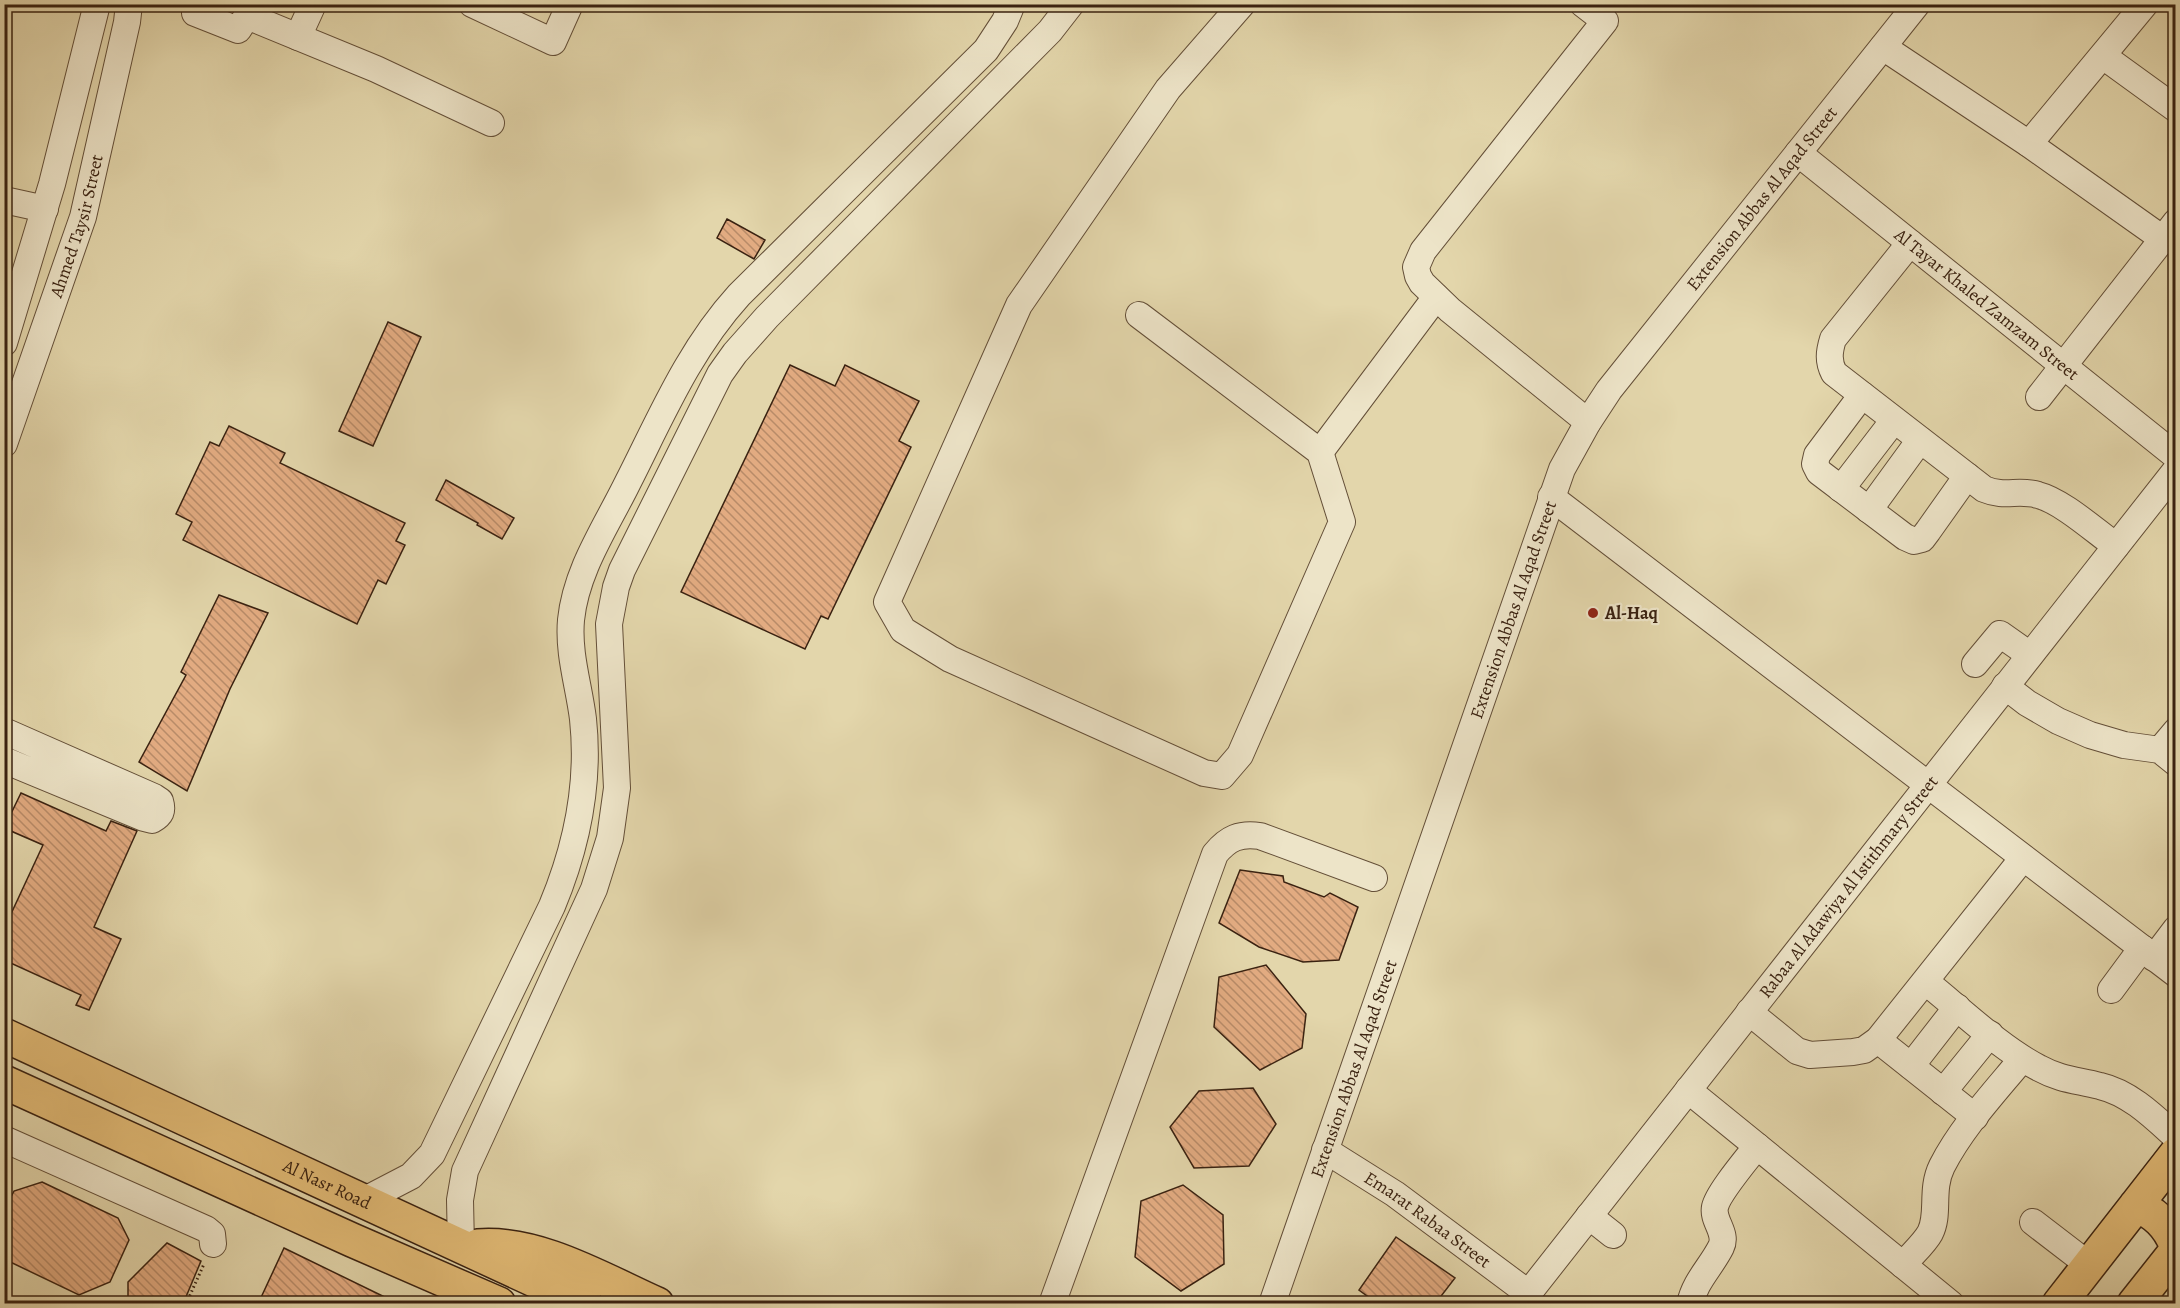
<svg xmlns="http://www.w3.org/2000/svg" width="2180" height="1308" font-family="Alegreya,serif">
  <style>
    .building { fill: url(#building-back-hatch); stroke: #3a2211; stroke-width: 1.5 }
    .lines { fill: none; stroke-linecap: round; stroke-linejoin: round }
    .minor-casing { stroke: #644f38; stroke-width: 28 }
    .major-casing { stroke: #3a2211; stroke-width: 36 }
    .highway-casing { stroke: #3a2211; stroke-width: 36 }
    .path { stroke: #3a2211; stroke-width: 3; stroke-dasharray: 1.5 3; stroke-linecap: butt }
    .minor { stroke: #ede4c8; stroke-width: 26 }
    .major { stroke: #e2bb76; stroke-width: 33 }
    .highway { stroke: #e2bb76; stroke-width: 33 }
    .poi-dot { fill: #8f2418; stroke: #ede4c8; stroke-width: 2 }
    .labels { text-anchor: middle; stroke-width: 4.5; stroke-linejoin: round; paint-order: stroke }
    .street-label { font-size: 18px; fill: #3a2211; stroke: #ede4c8 }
    .poi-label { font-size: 18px; font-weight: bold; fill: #3a2211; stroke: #ede4c8; text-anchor: start }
  </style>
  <defs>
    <pattern id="building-back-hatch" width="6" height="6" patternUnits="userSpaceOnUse" patternTransform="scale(1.5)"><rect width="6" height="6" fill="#e2ab81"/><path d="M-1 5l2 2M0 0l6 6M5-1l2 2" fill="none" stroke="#b88b68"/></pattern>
  </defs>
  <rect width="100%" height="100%" fill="#e3d6ab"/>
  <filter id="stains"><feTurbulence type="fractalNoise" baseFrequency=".00333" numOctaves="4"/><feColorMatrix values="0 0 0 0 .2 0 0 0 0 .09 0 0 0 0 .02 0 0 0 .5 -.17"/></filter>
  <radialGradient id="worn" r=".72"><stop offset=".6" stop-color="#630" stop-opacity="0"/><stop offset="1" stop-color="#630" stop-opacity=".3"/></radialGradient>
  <!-- building -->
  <path class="building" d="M727,219L765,240L754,259L717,238Z
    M388,322L421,337L373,446L339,431Z
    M790,365L835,386L845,365L919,401L899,441L911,447L828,619L821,616L805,649L681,592Z
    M229,426L285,453L280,463L405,523L396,541L405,545L386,584L378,580L357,624L183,540L192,522L176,514L210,442L219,446Z
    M446,480L514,518L502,539L477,525L478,523L436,500Z
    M219,595L268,613L230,689L187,791L139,762L186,675L181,672Z
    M21,793L106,831L111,821L137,831L94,927L121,939L89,1010L76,1005L81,995L4,960V929L43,845L4,828Z
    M1240,870L1283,876L1284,882L1324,897L1330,893L1358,907L1339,960L1303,962L1259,947L1219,923Z
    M1266,965L1306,1014L1302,1048L1260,1070L1214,1027L1219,977Z
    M1253,1088L1276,1124L1249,1166L1194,1168L1170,1127L1199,1091Z
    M42,1182L118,1218L129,1240L110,1282L79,1295L4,1259V1211L14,1191Z
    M1183,1185L1223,1215L1224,1264L1181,1291L1135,1257L1141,1201Z
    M1396,1237L1455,1278L1435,1304H1378L1359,1290Z
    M167,1243L201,1261L183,1304H128V1282Z
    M284,1248L399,1304H258Z"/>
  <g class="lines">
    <defs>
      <g id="minor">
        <path d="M198,4L195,13L238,30L247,16L376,69L491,123"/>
        <path d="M472,4L553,42L570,4"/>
        <path d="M1583,4L1605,21L1423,251L1416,267L1418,276L1422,283L1450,310L1588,422"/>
        <path d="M298,37L313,4"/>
        <path d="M1883,47L2029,144L2163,239"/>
        <path d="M2103,56L2176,109"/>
        <path d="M2029,144L2145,4"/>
        <path id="s1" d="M1798,153L2176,456"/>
        <path d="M4,200L45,209"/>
        <path d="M1910,243L1833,339C1829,352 1828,361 1834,373L1984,489C2005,498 2018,489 2038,495C2062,501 2095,531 2116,546"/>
        <path d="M1139,315L1320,452L1342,522L1240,755L1222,776L1204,773L950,659L903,630L887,602L1019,305L1168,89L1242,4"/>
        <path d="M4,343L52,184L97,4"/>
        <path d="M1862,395L1817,455L1815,464L1819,472L1905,537L1914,541L1922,539L1928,531L1967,476"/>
        <path d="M2039,397L2176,222"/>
        <path id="s2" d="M4,444L83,217L127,22L129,4"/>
        <path d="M1320,452L1436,297"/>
        <path d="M1841,489L1894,420"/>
        <path d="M1551,497L2176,974"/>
        <path d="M1869,510L1920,440"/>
        <path d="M1975,664L2000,634L2030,655"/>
        <path d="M2005,686L2027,703L2058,721L2090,735L2124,745L2160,750L2176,763"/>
        <path d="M4,731L154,797L160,801C163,811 161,815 152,820L144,818L4,760"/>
        <path d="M2160,750L2176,731"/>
        <path d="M2154,958L2176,929"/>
        <path d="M1926,982C1961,1010 2000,1048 2039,1068C2061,1080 2077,1080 2100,1086C2130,1093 2154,1117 2176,1137"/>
        <path d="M2111,990L2142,948"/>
        <path d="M1749,1012L1797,1051L1810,1055L1853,1052L1864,1050L1878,1040L2023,858"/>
        <path d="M1878,1040L1975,1117"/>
        <path d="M1911,1066L1957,1007"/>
        <path d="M1688,1090L1951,1304"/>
        <path d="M1943,1092L1990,1034"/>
        <path d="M4,1139L206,1229L212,1234L213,1244"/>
        <path id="s3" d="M1325,1150L1395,1194L1528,1293"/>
        <path d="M363,1201L411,1176L432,1154L552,906C577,846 590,784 583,719C579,686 568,654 571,620C576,570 606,527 628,482C661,417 689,350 739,295L986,50L1005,21L1012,4"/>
        <path d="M1589,1216L1613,1235"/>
        <path d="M2033,1222L2089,1265"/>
        <path d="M461,1247L460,1200L465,1171L594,889L610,838L617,788L609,624L616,587L622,570L720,374L735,353L767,317L1050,31L1071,4"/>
        <path d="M1903,1265C1911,1255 1924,1244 1930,1233C1940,1214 1930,1190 1942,1166C1962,1127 1994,1093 2022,1059"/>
        <path d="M1052,1304L1215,854C1228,838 1240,833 1260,836L1374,878"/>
        <path id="s4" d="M1272,1304L1562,469L1588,422L1609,390L1917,4"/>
        <path id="s5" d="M1520,1304L2176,470"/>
        <path d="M1690,1304C1695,1281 1711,1267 1721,1247C1728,1233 1712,1221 1715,1207C1718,1193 1747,1159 1757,1146"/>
      </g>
      <path id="major" d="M2136,1205C2155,1213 2168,1225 2176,1245
        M2059,1304L2176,1154
        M2134,1304L2176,1251"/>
      <g id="highway">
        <path id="s6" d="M4,1035L586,1304"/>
        <path d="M4,1082L352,1240L499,1304"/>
        <path d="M478,1246C538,1241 603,1280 657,1304"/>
      </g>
    </defs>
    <!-- minor casing -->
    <use href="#minor" class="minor-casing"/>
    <!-- major casing -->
    <use href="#major" class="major-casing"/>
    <!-- highway casing -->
    <use href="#highway" class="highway-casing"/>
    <!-- path -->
    <path class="path" d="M4,1300L12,1304
      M186,1304L204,1264"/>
    <!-- minor -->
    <use href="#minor" class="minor"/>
    <!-- major -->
    <use href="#major" class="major"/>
    <!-- highway -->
    <use href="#highway" class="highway"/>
  </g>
  <!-- markers -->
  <circle class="poi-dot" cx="1593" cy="613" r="6"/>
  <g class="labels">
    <!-- street labels -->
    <g class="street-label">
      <text dy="6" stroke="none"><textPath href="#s4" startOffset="1221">Extension Abbas Al Aqad Street</textPath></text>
      <text dy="6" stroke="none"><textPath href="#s2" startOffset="230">Ahmed Taysir Street</textPath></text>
      <text dy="6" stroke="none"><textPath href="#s1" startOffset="242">Al Tayar Khaled Zamzam Street</textPath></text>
      <text dy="6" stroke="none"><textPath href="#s4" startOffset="735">Extension Abbas Al Aqad Street</textPath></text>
      <text dy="6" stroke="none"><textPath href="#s5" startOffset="531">Rabaa Al Adawiya Al Istithmary Street</textPath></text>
      <text dy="6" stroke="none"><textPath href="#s4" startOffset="249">Extension Abbas Al Aqad Street</textPath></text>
      <text dy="6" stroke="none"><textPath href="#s6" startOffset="356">Al Nasr Road</textPath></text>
      <text dy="6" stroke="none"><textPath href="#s3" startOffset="124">Emarat Rabaa Street</textPath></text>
    </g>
    <!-- poi labels -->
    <g class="poi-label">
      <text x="1605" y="619">Al-Haq</text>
    </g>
  </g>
  <!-- margin -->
  <rect width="2180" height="1308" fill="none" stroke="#e3d6ab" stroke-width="24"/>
  <rect x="6" y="6" width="2168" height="1296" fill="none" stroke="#3a2211" stroke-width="3"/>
  <rect x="12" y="12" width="2156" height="1284" fill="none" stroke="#3a2211" stroke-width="1.5"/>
  <rect width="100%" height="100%" filter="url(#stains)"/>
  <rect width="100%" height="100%" fill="url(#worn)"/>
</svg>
